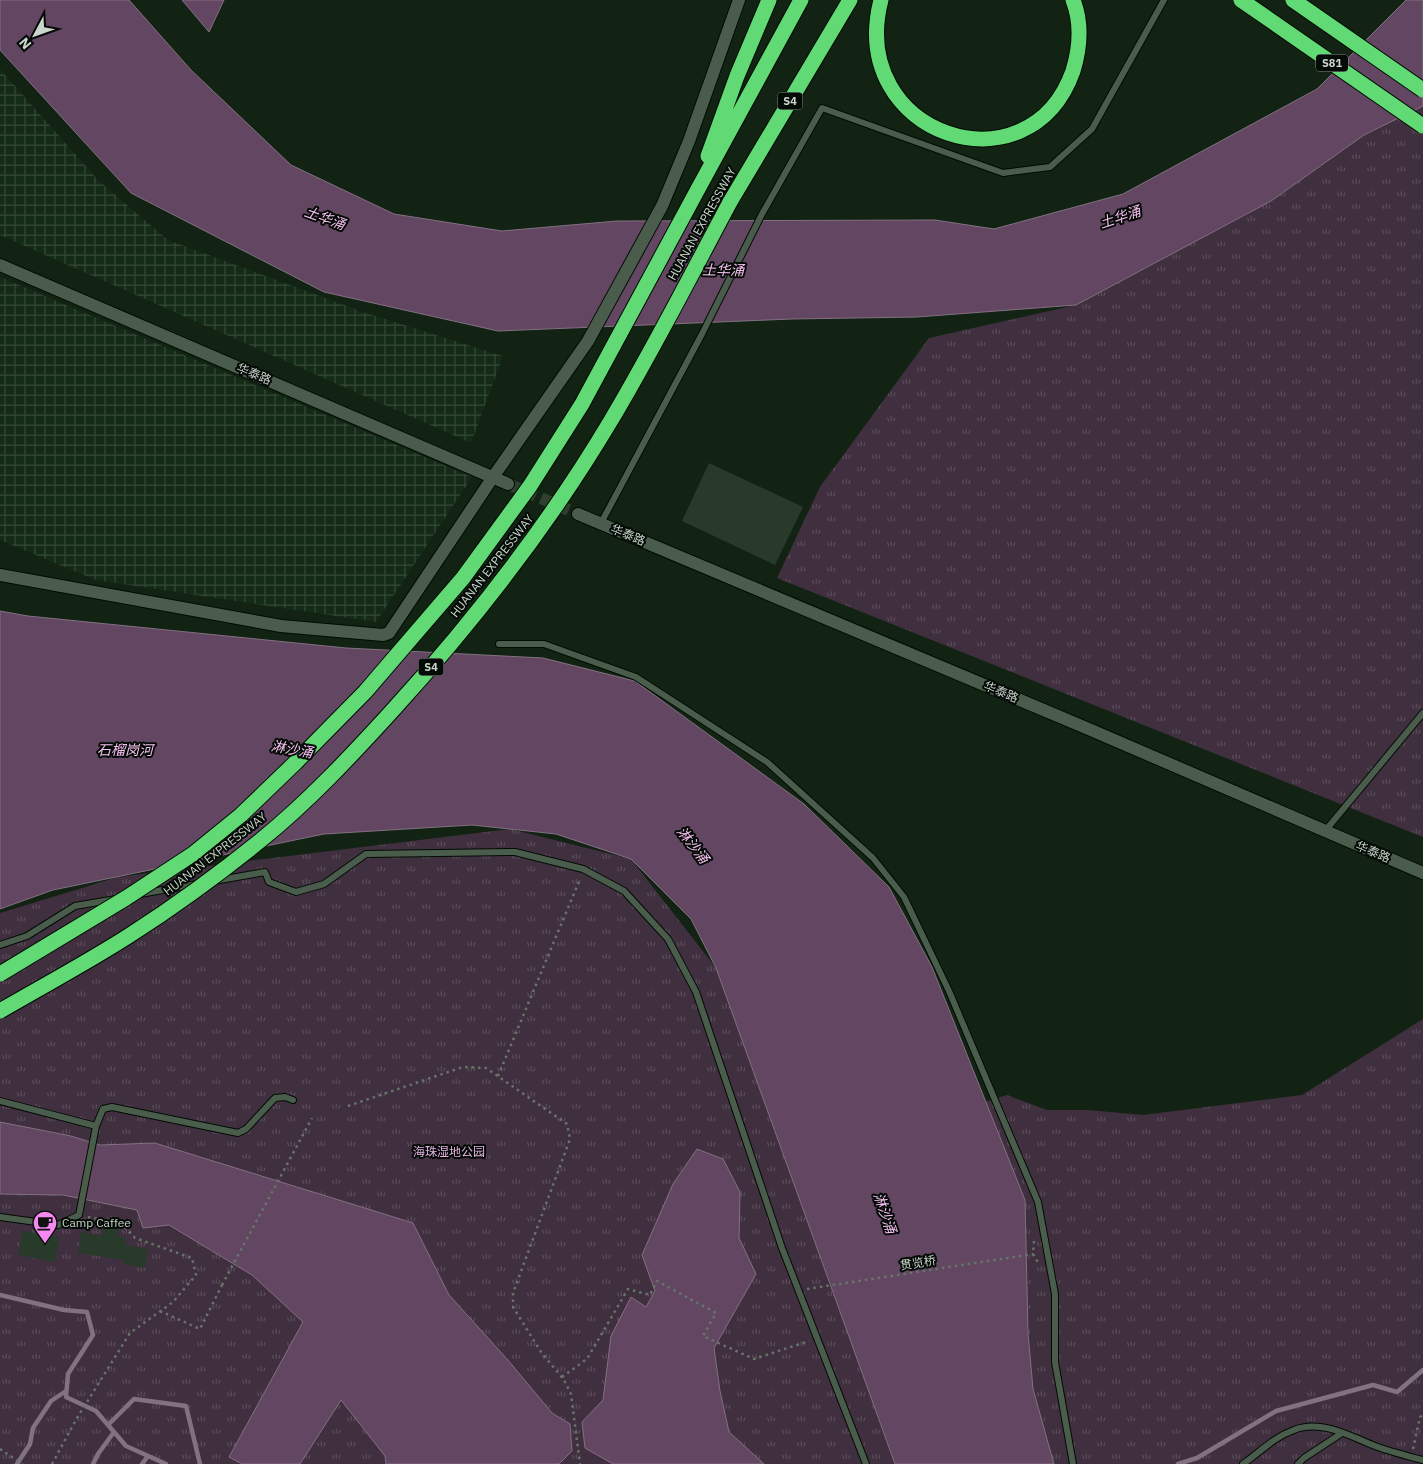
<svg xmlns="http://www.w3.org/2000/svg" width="1423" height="1464" font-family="'IBM Plex Sans','Noto Sans SC',sans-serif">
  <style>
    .industrial { fill: url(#industrial-grid) }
    .grass { fill: url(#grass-tufts) }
    .water { fill: #634661; stroke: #827181 }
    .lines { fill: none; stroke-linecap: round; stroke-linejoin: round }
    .stream { stroke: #827181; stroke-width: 4.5 }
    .building { fill: #283a2a }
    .minor-tunnel { stroke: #2e3e2f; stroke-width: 12; stroke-dasharray: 12 6; stroke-linecap: butt }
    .service-casing { stroke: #010c02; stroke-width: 8 }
    .minor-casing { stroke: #010c02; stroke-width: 14 }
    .tertiary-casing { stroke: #010c02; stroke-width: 14 }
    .motorway-casing { stroke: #010c02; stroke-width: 17 }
    .path { stroke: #677569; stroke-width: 2.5; stroke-dasharray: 2.5 4; stroke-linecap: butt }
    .service { stroke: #4a5d4c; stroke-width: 6 }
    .minor { stroke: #4a5d4c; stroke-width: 12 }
    .tertiary { stroke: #4a5d4c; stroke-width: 12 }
    .motorway { stroke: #61da75; stroke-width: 15 }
    .motorway-bridge-casing { stroke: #010c02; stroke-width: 17; stroke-linecap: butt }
    .path-bridge { stroke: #677569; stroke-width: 2.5; stroke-dasharray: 2.5 4; stroke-linecap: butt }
    .motorway-bridge { stroke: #61da75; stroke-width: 15 }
    .labels { text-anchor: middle; stroke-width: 4; stroke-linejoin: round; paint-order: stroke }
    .shield { fill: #040a05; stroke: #8f9890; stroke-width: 1 }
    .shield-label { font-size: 11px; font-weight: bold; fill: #cad5cb }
    .street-label { font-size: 12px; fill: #cad5cb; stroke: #040a05 }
    .park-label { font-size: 12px; fill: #e6b2e2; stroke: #040a05 }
    .poi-label { font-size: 12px; fill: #cad5cb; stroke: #040a05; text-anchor: start }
    .water-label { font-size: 14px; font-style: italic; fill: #f5c0f0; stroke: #040a05 }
  </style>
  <defs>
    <pattern id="industrial-grid" width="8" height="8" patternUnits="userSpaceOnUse" patternTransform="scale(1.25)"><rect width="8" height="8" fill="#142b17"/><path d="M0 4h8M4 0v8" fill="none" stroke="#354937"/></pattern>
    <pattern id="grass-tufts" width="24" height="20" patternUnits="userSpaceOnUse" patternTransform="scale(1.25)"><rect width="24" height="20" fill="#402f3f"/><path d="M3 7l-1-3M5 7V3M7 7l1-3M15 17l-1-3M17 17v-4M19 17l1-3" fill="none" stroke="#5a4c59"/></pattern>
  </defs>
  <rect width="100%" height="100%" fill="#122314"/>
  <!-- industrial -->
  <path class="industrial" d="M0,69L98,180L168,240L366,313L503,356L471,443L0,235Z
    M0,277L472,477L376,622L96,580L0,540Z"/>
  <!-- grass -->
  <path class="grass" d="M1423,106V837L777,578L820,487L929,338L1076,305L1271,201L1364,135Z
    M510,829L631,859L716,968L895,1464H0V913L118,877Z
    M1423,1019V1464H1054L1033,1389L1028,1333L1025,1200L985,1102L1007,1095L1047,1110H1088L1143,1115L1302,1095Z"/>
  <!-- water -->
  <path class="water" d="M0,0H129L191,70L291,165L394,214L502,231L617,221L935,220L994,229L1123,194L1317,89L1406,0H1423V106L1364,135L1271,201L1076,305L917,317L792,319L498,331L324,292L131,193L0,50Z
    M182,0H224L209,32Z
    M0,611L28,616L346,648L543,658L635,681L804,804L889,887L932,967L1025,1200L1028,1333L1033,1389L1054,1464H895L716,968L691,919L631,859L556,834L472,825L324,834L53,890L0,909Z
    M0,1122L71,1136L100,1145L155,1143L413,1223L449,1295L507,1359L552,1413L570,1424L572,1451L559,1464H386L385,1456L341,1400L300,1464H242L229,1457L303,1322L252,1275L169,1225L143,1228L137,1210L63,1195L0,1194Z
    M697,1149L723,1159L740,1192L739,1238L756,1274L714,1348L720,1391L729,1432L764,1464H613L585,1448L582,1422L603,1400L611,1336L631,1297L646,1307L655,1291L642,1255L673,1184Z"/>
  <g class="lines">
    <!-- stream -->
    <path class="stream" d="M0,1295L64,1310L87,1312L93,1335L68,1374L66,1397L96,1411L126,1446L166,1464
      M108,1425L134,1399L186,1406L200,1464
      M17,1464L30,1444L33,1428L51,1401L66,1391
      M93,1464L98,1454L114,1432
      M142,1464L148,1456
      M1178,1464L1197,1458L1276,1411L1373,1385L1397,1392L1423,1370"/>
  </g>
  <!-- building -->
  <path class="building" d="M709,463L803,507L775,565L682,521Z
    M103,1225L119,1227L118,1237L126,1238L125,1245L148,1249L145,1268L123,1264L124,1260L78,1253L81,1232L102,1236Z
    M23,1231L59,1237L55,1262L18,1255Z"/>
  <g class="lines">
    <!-- minor-tunnel -->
    <path class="minor-tunnel" d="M508,484L578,514"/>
    <defs>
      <path id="service" d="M601,523L702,334L762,214L822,108L1003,173L1050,167L1092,129L1164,0
        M499,644H544L636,677L767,762L873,858L904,897L949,991L1038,1202L1055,1294V1362L1073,1464
        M1325,831L1423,713
        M214,881L265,872L269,882L296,892L324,884L366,854L515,852L583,869L624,891L668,939L696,992L782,1248L866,1464
        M140,894L197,884
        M0,945L27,936L75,906L116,899
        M0,1101L96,1126L79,1215L58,1225L0,1217
        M96,1126L103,1109L112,1107L238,1133L246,1129L275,1098L285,1097L293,1100
        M1243,1464C1260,1452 1274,1437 1294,1430C1321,1419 1350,1436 1375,1446C1391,1452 1407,1456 1423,1460
        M1298,1464L1304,1458L1342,1433"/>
      <path id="minor" d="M0,265L508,484"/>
      <path id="tertiary" d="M578,514L1084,727L1423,873
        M0,575L281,626L383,635L389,633L493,477L588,341L662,206L689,141L739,0"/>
      <path id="motorway" d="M881,0C846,136 1029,195 1073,71C1080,48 1082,23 1073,0
        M708,156L737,76L769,0
        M698,189L801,0
        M730,202L850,0"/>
    </defs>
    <!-- service casing -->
    <use href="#service" class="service-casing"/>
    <!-- minor casing -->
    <use href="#minor" class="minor-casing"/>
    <!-- tertiary casing -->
    <use href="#tertiary" class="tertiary-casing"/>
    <!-- motorway casing -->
    <use href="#motorway" class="motorway-casing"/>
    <!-- path -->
    <path class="path" d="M498,1076L580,879
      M348,1106L463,1067L486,1068L567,1124L570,1139L513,1293V1307L541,1352L564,1380L571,1394L580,1464
      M1034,1241L1033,1254L1039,1264
      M807,1289L1033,1254
      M160,1311L200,1329L222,1285
      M562,1377L587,1359L628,1289L650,1295L657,1281L716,1313L703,1336L754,1359L809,1341
      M0,1449L22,1464
      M1413,1449L1420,1417L1423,1415
      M52,1464L77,1418L130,1333L173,1302L196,1275L192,1258L135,1238L121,1223L87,1217"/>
    <!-- service -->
    <use href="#service" class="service"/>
    <!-- minor -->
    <use href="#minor" class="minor"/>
    <!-- tertiary -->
    <use href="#tertiary" class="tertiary"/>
    <!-- motorway -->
    <use href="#motorway" class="motorway"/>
    <defs>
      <path id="motorway-bridge" d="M1241,0L1423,126
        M1293,0L1423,90
        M0,974L126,898L193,854L241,815L296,762L365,692L463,578L530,486L582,404L698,189
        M0,1011C43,986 88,962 130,935C175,906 219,874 261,840C308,802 351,756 392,711C473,622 548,526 610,422C653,350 691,275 730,202"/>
    </defs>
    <!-- motorway-bridge casing -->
    <use href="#motorway-bridge" class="motorway-bridge-casing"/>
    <!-- path-bridge -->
    <path class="path-bridge" d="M222,1285L312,1118"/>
    <!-- motorway-bridge -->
    <use href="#motorway-bridge" class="motorway-bridge"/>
  </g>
  <!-- icons -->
  <defs>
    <symbol id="cafe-pin" viewBox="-11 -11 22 30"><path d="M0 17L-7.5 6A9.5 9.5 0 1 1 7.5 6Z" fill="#f589ef" stroke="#040a05"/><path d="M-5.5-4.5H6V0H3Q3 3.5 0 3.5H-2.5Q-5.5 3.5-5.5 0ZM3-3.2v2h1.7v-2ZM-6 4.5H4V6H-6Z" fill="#111"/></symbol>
  </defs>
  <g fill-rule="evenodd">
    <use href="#cafe-pin" x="31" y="1209" width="28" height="38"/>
  </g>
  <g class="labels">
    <!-- shield labels -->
    <g class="shield">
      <rect x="1316" y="54.5" width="32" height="17" rx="4"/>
      <rect x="777.5" y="92.5" width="25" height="17" rx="4"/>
      <rect x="418.5" y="658.5" width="25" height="17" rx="4"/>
    </g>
    <g class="shield-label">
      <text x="1332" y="67">S81</text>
      <text x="790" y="105">S4</text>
      <text x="431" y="671">S4</text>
    </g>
    <!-- street labels -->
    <g class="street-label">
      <text transform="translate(702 224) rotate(-61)" y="4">HUANAN EXPRESSWAY</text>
      <text transform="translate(254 374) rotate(23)" y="4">华泰路</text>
      <text transform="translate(628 535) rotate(23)" y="4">华泰路</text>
      <text transform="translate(492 566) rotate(-52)" y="4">HUANAN EXPRESSWAY</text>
      <text transform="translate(1001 692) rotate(23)" y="4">华泰路</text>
      <text transform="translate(1373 852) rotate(23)" y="4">华泰路</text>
      <text transform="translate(215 854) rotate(-38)" y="4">HUANAN EXPRESSWAY</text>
      <text transform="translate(918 1263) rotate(-9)" y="4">贯览桥</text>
    </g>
    <!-- park labels -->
    <g class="park-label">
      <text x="449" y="1156">海珠湿地公园</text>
    </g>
    <!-- poi labels -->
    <g class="poi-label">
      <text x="62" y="1227">Camp Caffee</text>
    </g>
    <!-- water labels -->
    <g class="water-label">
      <text transform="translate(1120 217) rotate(-18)" y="5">土华涌</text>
      <text transform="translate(325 218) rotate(20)" y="5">土华涌</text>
      <text transform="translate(723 270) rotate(1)" y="5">土华涌</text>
      <text transform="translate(292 749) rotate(10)" y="5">淋沙涌</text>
      <text x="125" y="755">石榴岗河</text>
      <text transform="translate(693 845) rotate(52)" y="5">淋沙涌</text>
      <text transform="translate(885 1213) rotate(71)" y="5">淋沙涌</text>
    </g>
  </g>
  <!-- north arrow -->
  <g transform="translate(35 35) rotate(229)" stroke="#040a05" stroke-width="4" paint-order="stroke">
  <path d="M0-4L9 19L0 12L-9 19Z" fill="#cad5cb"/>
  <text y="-8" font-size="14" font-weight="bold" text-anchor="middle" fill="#cad5cb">N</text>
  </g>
</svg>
